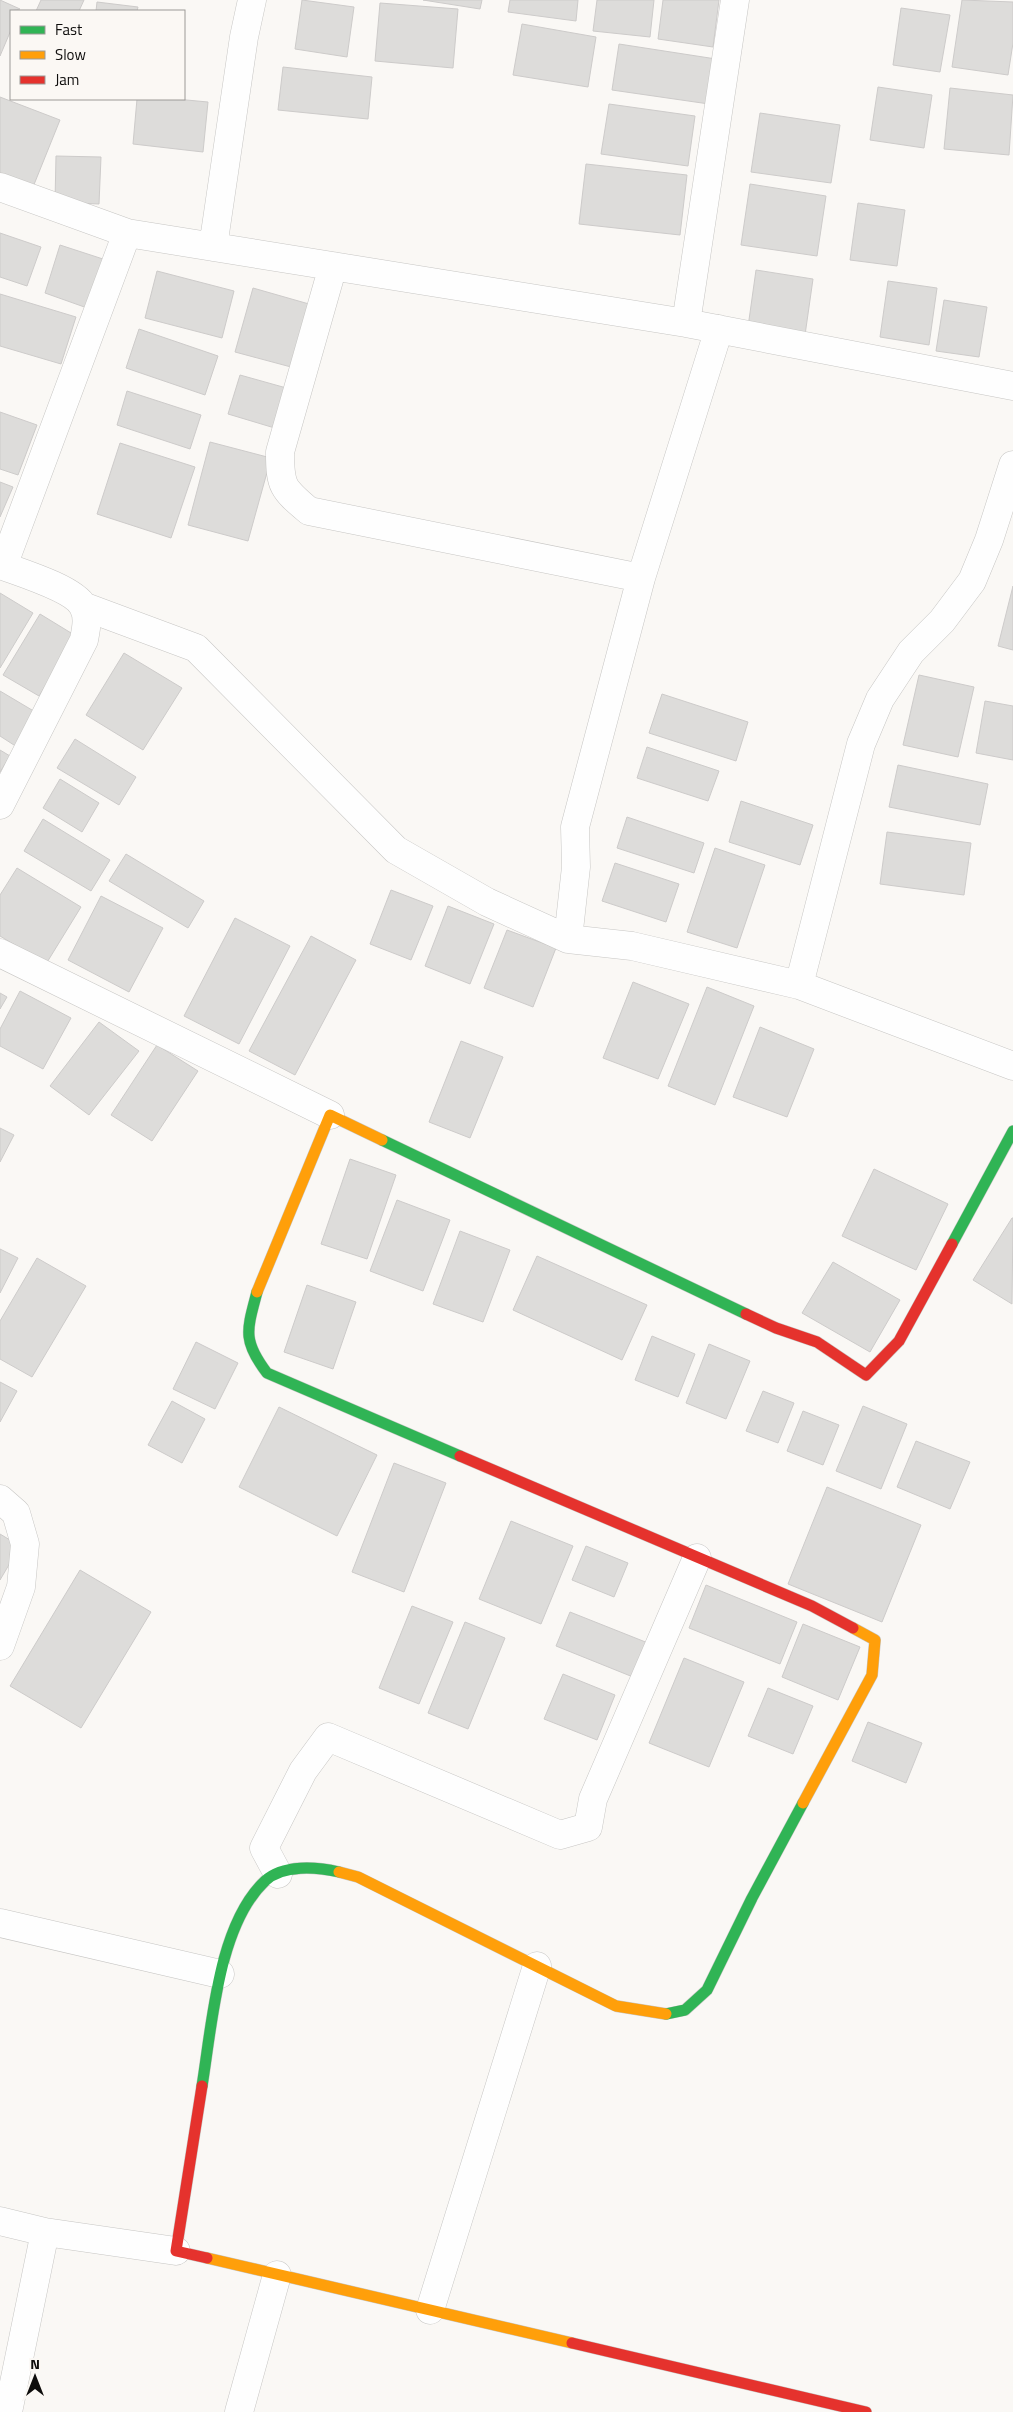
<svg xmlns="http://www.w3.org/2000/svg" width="1013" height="2412" font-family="'Titillium Web',sans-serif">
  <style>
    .building { fill: #dddcda; stroke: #cdcbca }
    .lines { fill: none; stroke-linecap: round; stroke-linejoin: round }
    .street-casing { stroke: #c7c6c4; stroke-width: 29 }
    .fast-casing { stroke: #c7c6c4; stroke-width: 12 }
    .slow-casing { stroke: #c7c6c4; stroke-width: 12 }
    .jam-casing { stroke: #c7c6c4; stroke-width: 12 }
    .street { stroke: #fefefe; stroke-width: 28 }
    .fast { stroke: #30b455; stroke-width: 11 }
    .slow { stroke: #ff9f0a; stroke-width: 11 }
    .jam { stroke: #e5322d; stroke-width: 11 }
  </style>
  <rect width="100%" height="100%" fill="#faf8f5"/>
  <!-- building -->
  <path class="building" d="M0,0L20,9L11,11V30L0,56Z
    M41,0H84L79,11H36Z
    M302,0L354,7L347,57L295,49Z
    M423,0H482L480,9Z
    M510,0H578L576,21L508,12Z
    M597,0H654L650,37L593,31Z
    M663,0H719L713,47L658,39Z
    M962,0L1013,2V43L1008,75L952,67Z
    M97,2L138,7L137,11H96Z
    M380,3L458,9L453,68L375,61Z
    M901,8L950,15L940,72L893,65Z
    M522,24L596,37L588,87L513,75Z
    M619,44L716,59L709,104L612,90Z
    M283,67L372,77L368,119L278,110Z
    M878,87L932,95L924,148L870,140Z
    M950,88L1013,95L1009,155L944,149Z
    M0,97L60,120L31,192L0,180Z
    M137,99H176L208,102L203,152L133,144Z
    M609,104L695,116L688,166L601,154Z
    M760,113L840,125L831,183L751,172Z
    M56,156L101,157L99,204L55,202Z
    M586,164L687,175L680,235L579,224Z
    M750,184L826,196L817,256L741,245Z
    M858,203L905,210L897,266L850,260Z
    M0,233L41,247L27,286L0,277Z
    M60,245L106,260L90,309L45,293Z
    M756,270L813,279L805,335L748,327Z
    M157,271L234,291L222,338L145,318Z
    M888,281L937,288L929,345L880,337Z
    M253,288L309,304L291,367L235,352Z
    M0,294L76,317L61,364L0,346Z
    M944,300L987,307L979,357L936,351Z
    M139,329L218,356L205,395L126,368Z
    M240,375L290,389L278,429L228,414Z
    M127,391L201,415L190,449L117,425Z
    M0,412L37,425L18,475L0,469Z
    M210,442L271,458L248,541L188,525Z
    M120,443L195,467L171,538L97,514Z
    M0,482L13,487L0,517Z
    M1013,586V650L998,646Z
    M0,593L33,613L0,668Z
    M40,614L76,636L39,696L3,675Z
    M124,653L182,688L143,750L86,715Z
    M919,675L974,687L958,757L903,745Z
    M0,691L37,713L17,747L0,736Z
    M662,694L748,722L736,761L649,733Z
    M985,701L1013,706V760L976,753Z
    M75,739L136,777L119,805L57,768Z
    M647,747L719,771L708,801L637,778Z
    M0,750L10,756L0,772Z
    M898,765L988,784L980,825L889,807Z
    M60,779L99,803L82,832L43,808Z
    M741,801L813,825L800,865L729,842Z
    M627,817L704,843L694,873L617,848Z
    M43,819L110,860L91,891L24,851Z
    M887,832L971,843L964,895L880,884Z
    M715,848L765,865L737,948L687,932Z
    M126,854L204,901L188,928L109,881Z
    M615,863L679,884L666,922L602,901Z
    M17,868L81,907L46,964L0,936V895Z
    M391,890L433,906L411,960L370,944Z
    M101,896L163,928L129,992L68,960Z
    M448,906L494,924L470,984L425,966Z
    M235,918L290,946L239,1044L184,1016Z
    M507,930L556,948L533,1007L484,988Z
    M311,936L356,960L295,1075L249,1051Z
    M633,982L689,1004L658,1079L603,1058Z
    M707,987L754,1006L715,1105L668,1086Z
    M20,991L71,1018L43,1069L0,1046V1029Z
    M0,993L7,997L0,1009Z
    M99,1022L139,1051L89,1115L50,1086Z
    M760,1027L814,1049L787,1117L733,1097Z
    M461,1041L503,1057L470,1138L429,1122Z
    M157,1045L198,1071L152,1141L111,1115Z
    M0,1128L14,1135L0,1162Z
    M350,1159L396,1175L367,1259L321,1244Z
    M874,1169L948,1204L916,1270L842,1236Z
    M397,1200L450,1220L423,1291L370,1271Z
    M1012,1218H1013L1012,1304L973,1280Z
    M460,1231L510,1250L483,1322L433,1304Z
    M0,1249L18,1258L0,1293Z
    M537,1256L647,1305L622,1360L513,1310Z
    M37,1258L86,1286L32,1377L0,1359V1321Z
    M833,1262L900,1300L870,1352L802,1313Z
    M307,1285L356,1302L333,1369L284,1352Z
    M652,1336L695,1354L678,1397L635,1380Z
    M196,1342L238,1363L215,1409L173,1389Z
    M709,1344L750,1361L726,1419L686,1403Z
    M0,1382L17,1391L0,1422Z
    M763,1391L794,1403L778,1443L746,1431Z
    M172,1401L205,1419L182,1463L148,1445Z
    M863,1406L907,1424L881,1489L836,1471Z
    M279,1407L377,1455L337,1536L239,1487Z
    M803,1411L839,1425L823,1465L787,1451Z
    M916,1441L970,1462L950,1509L897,1487Z
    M394,1463L446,1483L404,1592L352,1572Z
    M827,1487L921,1525L882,1622L788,1584Z
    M511,1521L573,1546L541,1624L479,1599Z
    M0,1534L20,1546L0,1580Z
    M586,1546L628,1563L614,1597L572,1580Z
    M80,1570L151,1612L81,1728L10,1686Z
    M706,1585L797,1622L780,1664L689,1628Z
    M412,1606L453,1622L419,1704L379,1688Z
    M570,1612L648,1643L633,1677L556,1646Z
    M465,1622L505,1638L468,1729L428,1713Z
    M803,1624L860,1647L838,1700L782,1677Z
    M684,1658L744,1682L709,1767L649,1743Z
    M563,1674L615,1695L597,1740L544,1719Z
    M768,1688L813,1706L793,1754L748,1736Z
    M868,1722L922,1743L906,1783L852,1761Z"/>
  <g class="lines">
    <defs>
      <path id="street" d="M0,187L127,233
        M213,247L244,37L252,0
        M333,266L280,452C280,487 283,489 309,511L641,578L575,827L576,867L568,939L632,946L799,985L1013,1066
        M686,323L735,0
        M641,578L719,329
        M83,606L196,648L396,850L487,902L568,939
        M0,805L84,640C86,629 89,617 83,606C74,589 22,573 3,566L127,233L686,323L1013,386
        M0,953L330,1115
        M799,985L861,744L880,699L911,652L942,621L972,581L989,540L1013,465
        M0,1499L16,1513L25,1544L21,1587L0,1646
        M278,1874L264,1848L303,1771L328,1737L560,1835L588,1827L593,1799L697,1558
        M0,1923L220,1974
        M0,2221L45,2232
        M430,2310L537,1966
        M8,2412L45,2232L176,2251
        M239,2412L277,2275"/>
      <path id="fast" d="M382,1140L746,1314
        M952,1244L1013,1131
        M257,1292C247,1330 242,1340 267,1373L460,1456
        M666,2014L685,2010L707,1990L752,1898L803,1803
        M202,2086C212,2025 218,1925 265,1881C283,1864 317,1867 339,1872"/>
      <path id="slow" d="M257,1292L330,1115L382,1140
        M803,1803L872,1675L875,1640L853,1628
        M339,1872L358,1877L616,2006L666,2014
        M207,2258L572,2343"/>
      <path id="jam" d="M746,1314L776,1328L817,1342L866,1375L899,1341L952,1244
        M460,1456L812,1606L853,1628
        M202,2086L176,2251L207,2258
        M572,2343L866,2412"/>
    </defs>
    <!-- street casing -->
    <use href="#street" class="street-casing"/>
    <!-- fast casing -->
    <use href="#fast" class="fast-casing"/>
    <!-- slow casing -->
    <use href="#slow" class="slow-casing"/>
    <!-- jam casing -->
    <use href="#jam" class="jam-casing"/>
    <!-- street -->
    <use href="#street" class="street"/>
    <!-- fast -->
    <use href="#fast" class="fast"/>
    <!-- slow -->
    <use href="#slow" class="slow"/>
    <!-- jam -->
    <use href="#jam" class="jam"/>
  </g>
  <!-- legend -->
  <rect x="10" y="10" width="175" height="90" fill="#fbf8f4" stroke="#9c9a97"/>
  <rect x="20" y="26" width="25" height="8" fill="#30b455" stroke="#9c9a97"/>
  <text x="55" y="35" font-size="15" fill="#0e0d0c">Fast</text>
  <rect x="20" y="51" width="25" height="8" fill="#ff9f0a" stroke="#9c9a97"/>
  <text x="55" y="60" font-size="15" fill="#0e0d0c">Slow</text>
  <rect x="20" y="76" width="25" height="8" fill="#e5322d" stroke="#9c9a97"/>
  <text x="55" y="85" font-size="15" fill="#0e0d0c">Jam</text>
  <!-- north arrow -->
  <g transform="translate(35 2377)" stroke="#fbf8f4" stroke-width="4" paint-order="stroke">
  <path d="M0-4L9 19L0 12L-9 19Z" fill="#0e0d0c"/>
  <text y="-8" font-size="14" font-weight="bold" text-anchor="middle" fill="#0e0d0c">N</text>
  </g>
</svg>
